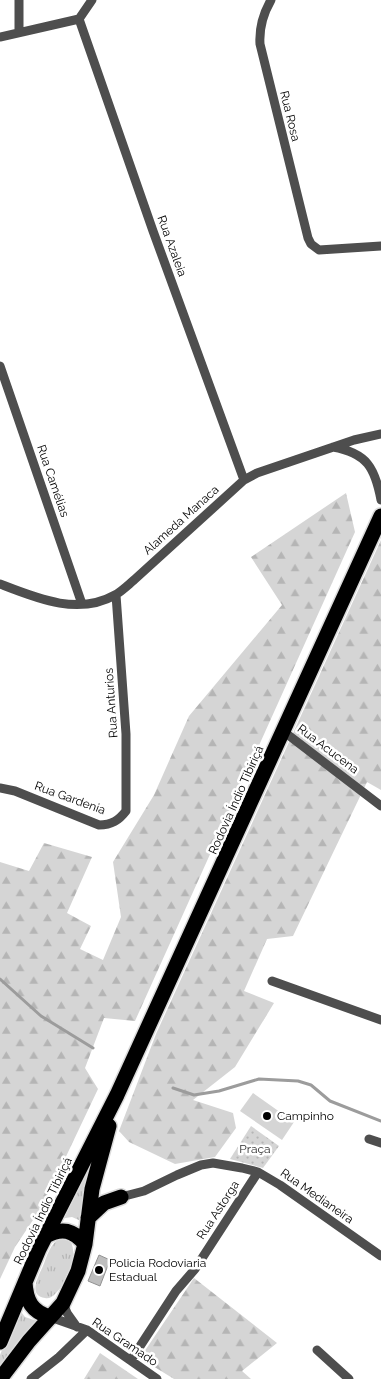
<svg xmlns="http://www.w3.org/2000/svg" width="381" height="1379" font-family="Raleway,sans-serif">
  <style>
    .grass { fill: url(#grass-tufts) }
    .forest { fill: url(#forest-firs) }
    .park { fill: url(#park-dots) }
    .pitch { fill: #d5d5d5 }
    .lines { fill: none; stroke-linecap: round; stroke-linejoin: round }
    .stream { stroke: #9c9c9c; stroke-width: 3 }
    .building { fill: #bebebe; stroke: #929292 }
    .highway-casing { stroke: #dbdbdb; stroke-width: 18 }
    .street { stroke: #4e4e4e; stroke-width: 9 }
    .highway { stroke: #000; stroke-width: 15 }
    .poi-dot { fill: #000; stroke: #fff; stroke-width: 2 }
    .labels { text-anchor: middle; stroke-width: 5; stroke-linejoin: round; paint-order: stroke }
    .street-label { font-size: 12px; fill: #000; stroke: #fff }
    .poi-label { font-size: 12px; fill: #000; stroke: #fff; text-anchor: start }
    .park-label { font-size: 12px; fill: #2c2c2c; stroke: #fff }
  </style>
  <defs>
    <pattern id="grass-tufts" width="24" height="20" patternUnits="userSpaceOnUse" patternTransform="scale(1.25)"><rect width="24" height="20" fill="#d5d5d5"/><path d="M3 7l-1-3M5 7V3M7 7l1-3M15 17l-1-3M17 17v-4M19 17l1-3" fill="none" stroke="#b5b5b5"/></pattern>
    <pattern id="forest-firs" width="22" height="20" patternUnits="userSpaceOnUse" patternTransform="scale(1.25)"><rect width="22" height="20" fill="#d5d5d5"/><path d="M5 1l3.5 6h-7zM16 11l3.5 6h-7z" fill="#b5b5b5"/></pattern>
    <pattern id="park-dots" width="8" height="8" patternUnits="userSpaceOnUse" patternTransform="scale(1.25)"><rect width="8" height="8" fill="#d5d5d5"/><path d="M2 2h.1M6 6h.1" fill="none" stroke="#b5b5b5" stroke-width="1.8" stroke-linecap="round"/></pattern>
  </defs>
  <rect width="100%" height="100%" fill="#fff"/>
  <!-- grass -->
  <path class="grass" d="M101,1131L81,1221L72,1217L59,1219Z
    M61,1238L71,1242C78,1257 67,1283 55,1294C52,1297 49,1299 45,1298C27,1296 39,1275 43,1266C47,1256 50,1243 61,1238Z
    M19,1309L25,1317L37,1321L0,1370V1355Z"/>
  <!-- forest -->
  <path class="forest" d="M346,493L355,532L135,1021L104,1018L85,1068L98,1089L43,1205L15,1247L0,1279V862L29,871L44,843L92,857L67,913L91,926L80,949L103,960L121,917L113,862L154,795L189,716L282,605L251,557Z
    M381,540V790L367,782L293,936L267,939L244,991L274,1003L235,1067L193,1100L233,1113L236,1128L215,1157L175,1164L129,1142L119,1131L156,1034Z
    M194,1278L277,1343L242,1371L251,1379H174L140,1358Z
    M100,1353L138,1379H84Z"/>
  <!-- park -->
  <path class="park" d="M251,1126L279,1146L263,1168L230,1159Z"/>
  <!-- pitch -->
  <path class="pitch" d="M253,1093L294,1122L282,1140L240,1111Z"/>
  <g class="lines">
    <!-- stream -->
    <path class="stream" d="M0,979L41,1016L93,1048
      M173,1088L194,1095L219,1091L259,1079L298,1081L311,1085L330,1101L381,1121"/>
  </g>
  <!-- building -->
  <path class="building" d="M99,1255L110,1260L100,1286L88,1281Z"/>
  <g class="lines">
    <defs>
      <path id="highway" d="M88,1218L104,1203L121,1197
        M46,1236C62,1227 73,1230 85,1244
        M25,1282C26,1301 32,1312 50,1317
        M0,1342L39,1249L117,1095L381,516
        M0,1379L29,1341L63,1303L78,1271L85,1244L92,1189L109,1126"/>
    </defs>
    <!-- highway casing -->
    <use href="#highway" class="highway-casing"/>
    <!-- street -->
    <path class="street" d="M19,0V32
      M271,0C263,14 259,28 260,44L308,238L311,244L319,250L381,246
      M79,19L153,231L244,480
      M79,19L92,0
      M0,37L79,19
      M0,366L82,604
      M333,447C367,453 375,468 381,500
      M0,584C36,598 78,616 115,595C122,591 128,585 134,580L244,480L257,473L354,440L381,434
      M283,731L381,806
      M0,788L15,791L99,825C112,825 119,820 126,811V734L116,595
      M272,981L381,1020
      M369,1139L381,1143
      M121,1197L144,1191L177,1175L201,1165L213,1163L242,1168L258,1172L280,1185L381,1256
      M63,1303L67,1313L77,1327
      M50,1317L87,1330L157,1379
      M317,1350L349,1379
      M131,1360L176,1291L195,1269L258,1172
      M31,1379L59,1357L87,1330"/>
    <!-- highway -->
    <use href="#highway" class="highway"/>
  </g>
  <!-- markers -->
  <g class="poi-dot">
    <circle cx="267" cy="1116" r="5"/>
    <circle cx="99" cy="1270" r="5"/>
  </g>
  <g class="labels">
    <!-- street labels -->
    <g class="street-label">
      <text transform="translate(290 116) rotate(76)" y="4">Rua Rosa</text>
      <text transform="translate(172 246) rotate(70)" y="4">Rua Azaleia</text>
      <text transform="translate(53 481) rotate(71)" y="4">Rua Camélias</text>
      <text transform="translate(181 520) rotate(-42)" y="4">Alameda Manaca</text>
      <text transform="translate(111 703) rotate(-94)" y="4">Rua Anturios</text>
      <text transform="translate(328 749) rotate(37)" y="4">Rua Acucena</text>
      <text transform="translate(70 798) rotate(20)" y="4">Rua Gardenia</text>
      <text transform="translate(236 800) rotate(-66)" y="4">Rodovia Índio Tibiriçá</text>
      <text transform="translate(317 1196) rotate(35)" y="4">Rua Medianeira</text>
      <text transform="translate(218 1210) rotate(-57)" y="4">Rua Astorga</text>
      <text transform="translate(43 1211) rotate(-64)" y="4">Rodovia Índio Tibiriçá</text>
      <text transform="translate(125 1342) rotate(34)" y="4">Rua Gramado</text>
    </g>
    <!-- poi labels -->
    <g class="poi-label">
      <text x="277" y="1120">Campinho</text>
      <text x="109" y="1267">Policia Rodoviaria<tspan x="109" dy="14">Estadual</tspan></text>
    </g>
    <!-- park labels -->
    <g class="park-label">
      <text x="255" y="1153">Praça</text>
    </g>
  </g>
</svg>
